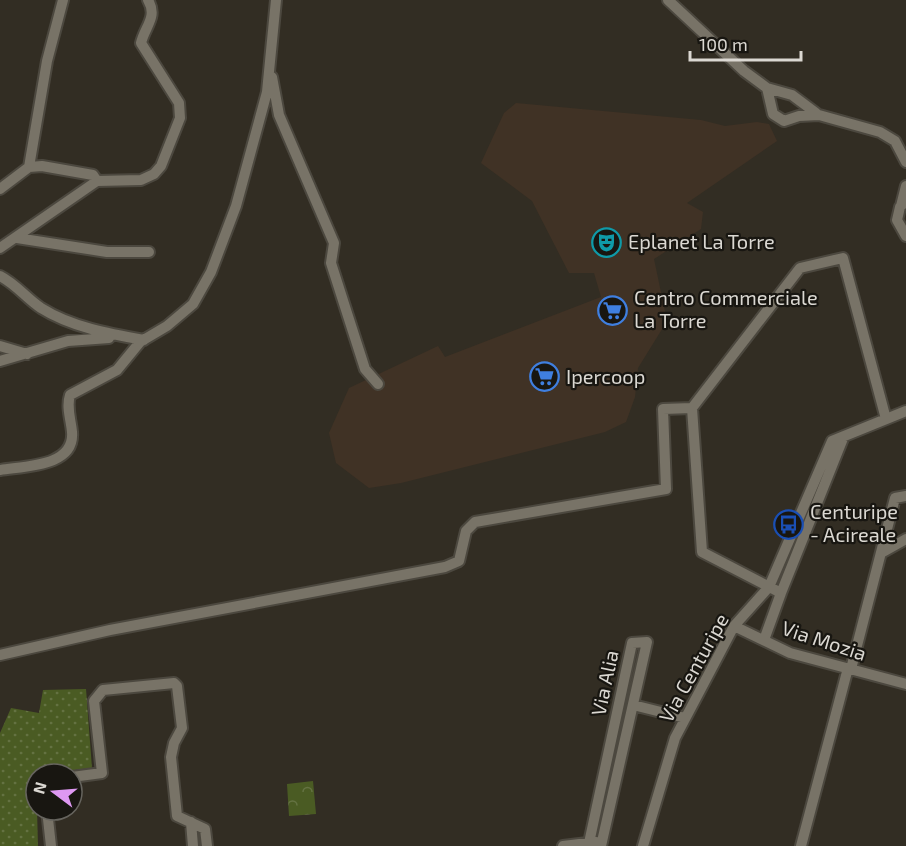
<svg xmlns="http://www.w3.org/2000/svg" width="906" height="846" font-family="'Exo 2',sans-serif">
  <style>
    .commercial { fill: #403225 }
    .grass { fill: url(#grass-dots) }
    .park { fill: url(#park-crowns) }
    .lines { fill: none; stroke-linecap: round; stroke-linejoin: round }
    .minor-casing { stroke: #4c483f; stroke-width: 14 }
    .minor { stroke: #787367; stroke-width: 10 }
    .labels { text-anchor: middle; stroke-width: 4.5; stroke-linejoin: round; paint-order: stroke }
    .poi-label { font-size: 20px; fill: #dbd8d2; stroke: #181611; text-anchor: start }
    .street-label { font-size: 20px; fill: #dbd8d2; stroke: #181611 }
  </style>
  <defs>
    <pattern id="grass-dots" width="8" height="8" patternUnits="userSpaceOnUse" patternTransform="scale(1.5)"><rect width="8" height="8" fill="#4a5b23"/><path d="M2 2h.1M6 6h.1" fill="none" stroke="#647242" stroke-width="1.8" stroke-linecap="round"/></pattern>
    <pattern id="park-crowns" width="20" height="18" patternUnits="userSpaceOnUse" patternTransform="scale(1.5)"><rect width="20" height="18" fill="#4a5b23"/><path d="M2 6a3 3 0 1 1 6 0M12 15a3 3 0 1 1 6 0" fill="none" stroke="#647242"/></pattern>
  </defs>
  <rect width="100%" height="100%" fill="#322d23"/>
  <!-- commercial -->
  <path class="commercial" d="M516,103L701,120L725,126L757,122L769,124L777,141L687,203L703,212L701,229L654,259L667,321L638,368L635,397L626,422L605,432L401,483L369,488L336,463L329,433L349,388L438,346L445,357L601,297L594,273H569L532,201L481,163L504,113Z"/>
  <!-- grass -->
  <path class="grass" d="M86,689L92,768L36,774L38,846H0V733L11,708L39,713L43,690Z"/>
  <!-- park -->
  <path class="park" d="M313,781L316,814L289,816L287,784Z"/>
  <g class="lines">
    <defs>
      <path id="minor" d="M63,0L47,61L29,167L42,166L93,175L97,181
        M668,0L744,71L767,88L773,114L784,121L799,116L819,115L880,132L895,141L906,162
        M272,77L279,115L334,243L331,263L347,313L365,369L378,384
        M767,88L792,95L816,113
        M0,189L29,167
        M906,201L900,207L897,220L906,236
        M901,206L906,186
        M17,238L107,252H149
        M0,248L97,181L141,180L154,174L161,166L180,118L179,103L141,43C145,26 158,17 148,0
        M0,276C16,284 26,298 41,308C71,327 110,334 144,340
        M0,346L27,354
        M0,361L68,341L109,338
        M692,408L800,268L843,258L886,419
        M0,470C24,466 75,467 72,432C71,420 66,407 70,395L117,370L140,342L167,326L193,304L211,272L236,206L267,92L276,0
        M883,552L906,539
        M734,626L790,653L906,684
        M764,640L781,593
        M0,655L110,630L445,567L459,561L466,531L475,522L666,489L663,409L692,408L702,552L781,593L844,436
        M851,669L895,498L906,496
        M633,705L685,718
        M72,777L102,773L94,701L103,690L174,683L177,686L182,728L174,743L171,757L177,816L205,829L207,846
        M47,810L51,846
        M191,822L193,846
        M589,843L632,643L647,642L601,846
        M563,846L596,842
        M643,846L675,738L734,626L769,587L832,441L906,411
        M801,846L848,668"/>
    </defs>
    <!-- minor casing -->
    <use href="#minor" class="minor-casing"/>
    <!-- minor -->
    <use href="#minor" class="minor"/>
  </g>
  <!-- icons -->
  <defs>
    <symbol id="theatre-ring" viewBox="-11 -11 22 22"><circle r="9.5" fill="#181611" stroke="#0f9aa8" stroke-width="1.5"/><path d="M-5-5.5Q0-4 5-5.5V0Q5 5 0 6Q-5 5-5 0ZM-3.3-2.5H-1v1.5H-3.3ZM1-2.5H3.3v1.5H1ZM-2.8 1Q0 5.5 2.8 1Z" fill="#0f9aa8"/></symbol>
    <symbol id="supermarket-ring" viewBox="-11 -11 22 22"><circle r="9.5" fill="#181611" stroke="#3f7fe0" stroke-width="1.5"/><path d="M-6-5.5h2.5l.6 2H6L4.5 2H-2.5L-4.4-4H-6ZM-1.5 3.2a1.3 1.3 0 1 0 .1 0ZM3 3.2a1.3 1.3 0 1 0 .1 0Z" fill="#3f7fe0"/></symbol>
    <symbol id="bus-ring" viewBox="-11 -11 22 22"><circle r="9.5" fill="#181611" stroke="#1a4fb4" stroke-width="1.5"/><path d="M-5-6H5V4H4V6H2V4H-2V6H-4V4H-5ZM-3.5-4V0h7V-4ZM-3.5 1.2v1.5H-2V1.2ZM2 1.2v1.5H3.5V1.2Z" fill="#1a4fb4"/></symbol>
  </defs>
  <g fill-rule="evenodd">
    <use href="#theatre-ring" x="590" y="226" width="33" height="33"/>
    <use href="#supermarket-ring" x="596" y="294" width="33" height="33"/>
    <use href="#supermarket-ring" x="528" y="360" width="33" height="33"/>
    <use href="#bus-ring" x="772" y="508" width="33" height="33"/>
  </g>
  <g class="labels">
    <!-- poi labels -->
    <g class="poi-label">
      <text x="628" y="249">Eplanet La Torre</text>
      <text x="634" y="305">Centro Commerciale<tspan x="634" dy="23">La Torre</tspan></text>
      <text x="566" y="384">Ipercoop</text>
      <text x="810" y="519">Centuripe<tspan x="810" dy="23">- Acireale</tspan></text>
    </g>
    <!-- street labels -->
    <g class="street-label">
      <text transform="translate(824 641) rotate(18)" y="7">Via Mozia</text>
      <text transform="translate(694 668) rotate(-61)" y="7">Via Centuripe</text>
      <text transform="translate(605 683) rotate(-78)" y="7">Via Alia</text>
    </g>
  </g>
  <!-- north arrow -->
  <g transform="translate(54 792) rotate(286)"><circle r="28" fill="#181611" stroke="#66645e" stroke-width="1.5"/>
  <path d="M0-4.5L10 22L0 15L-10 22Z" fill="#de98f2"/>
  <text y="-9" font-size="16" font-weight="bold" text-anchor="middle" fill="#dbd8d2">N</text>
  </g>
  <!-- scale -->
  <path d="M690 51v9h111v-9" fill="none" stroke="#dbd8d2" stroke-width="3"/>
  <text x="699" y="51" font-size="18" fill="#dbd8d2" stroke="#181611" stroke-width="4.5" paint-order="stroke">100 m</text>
</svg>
